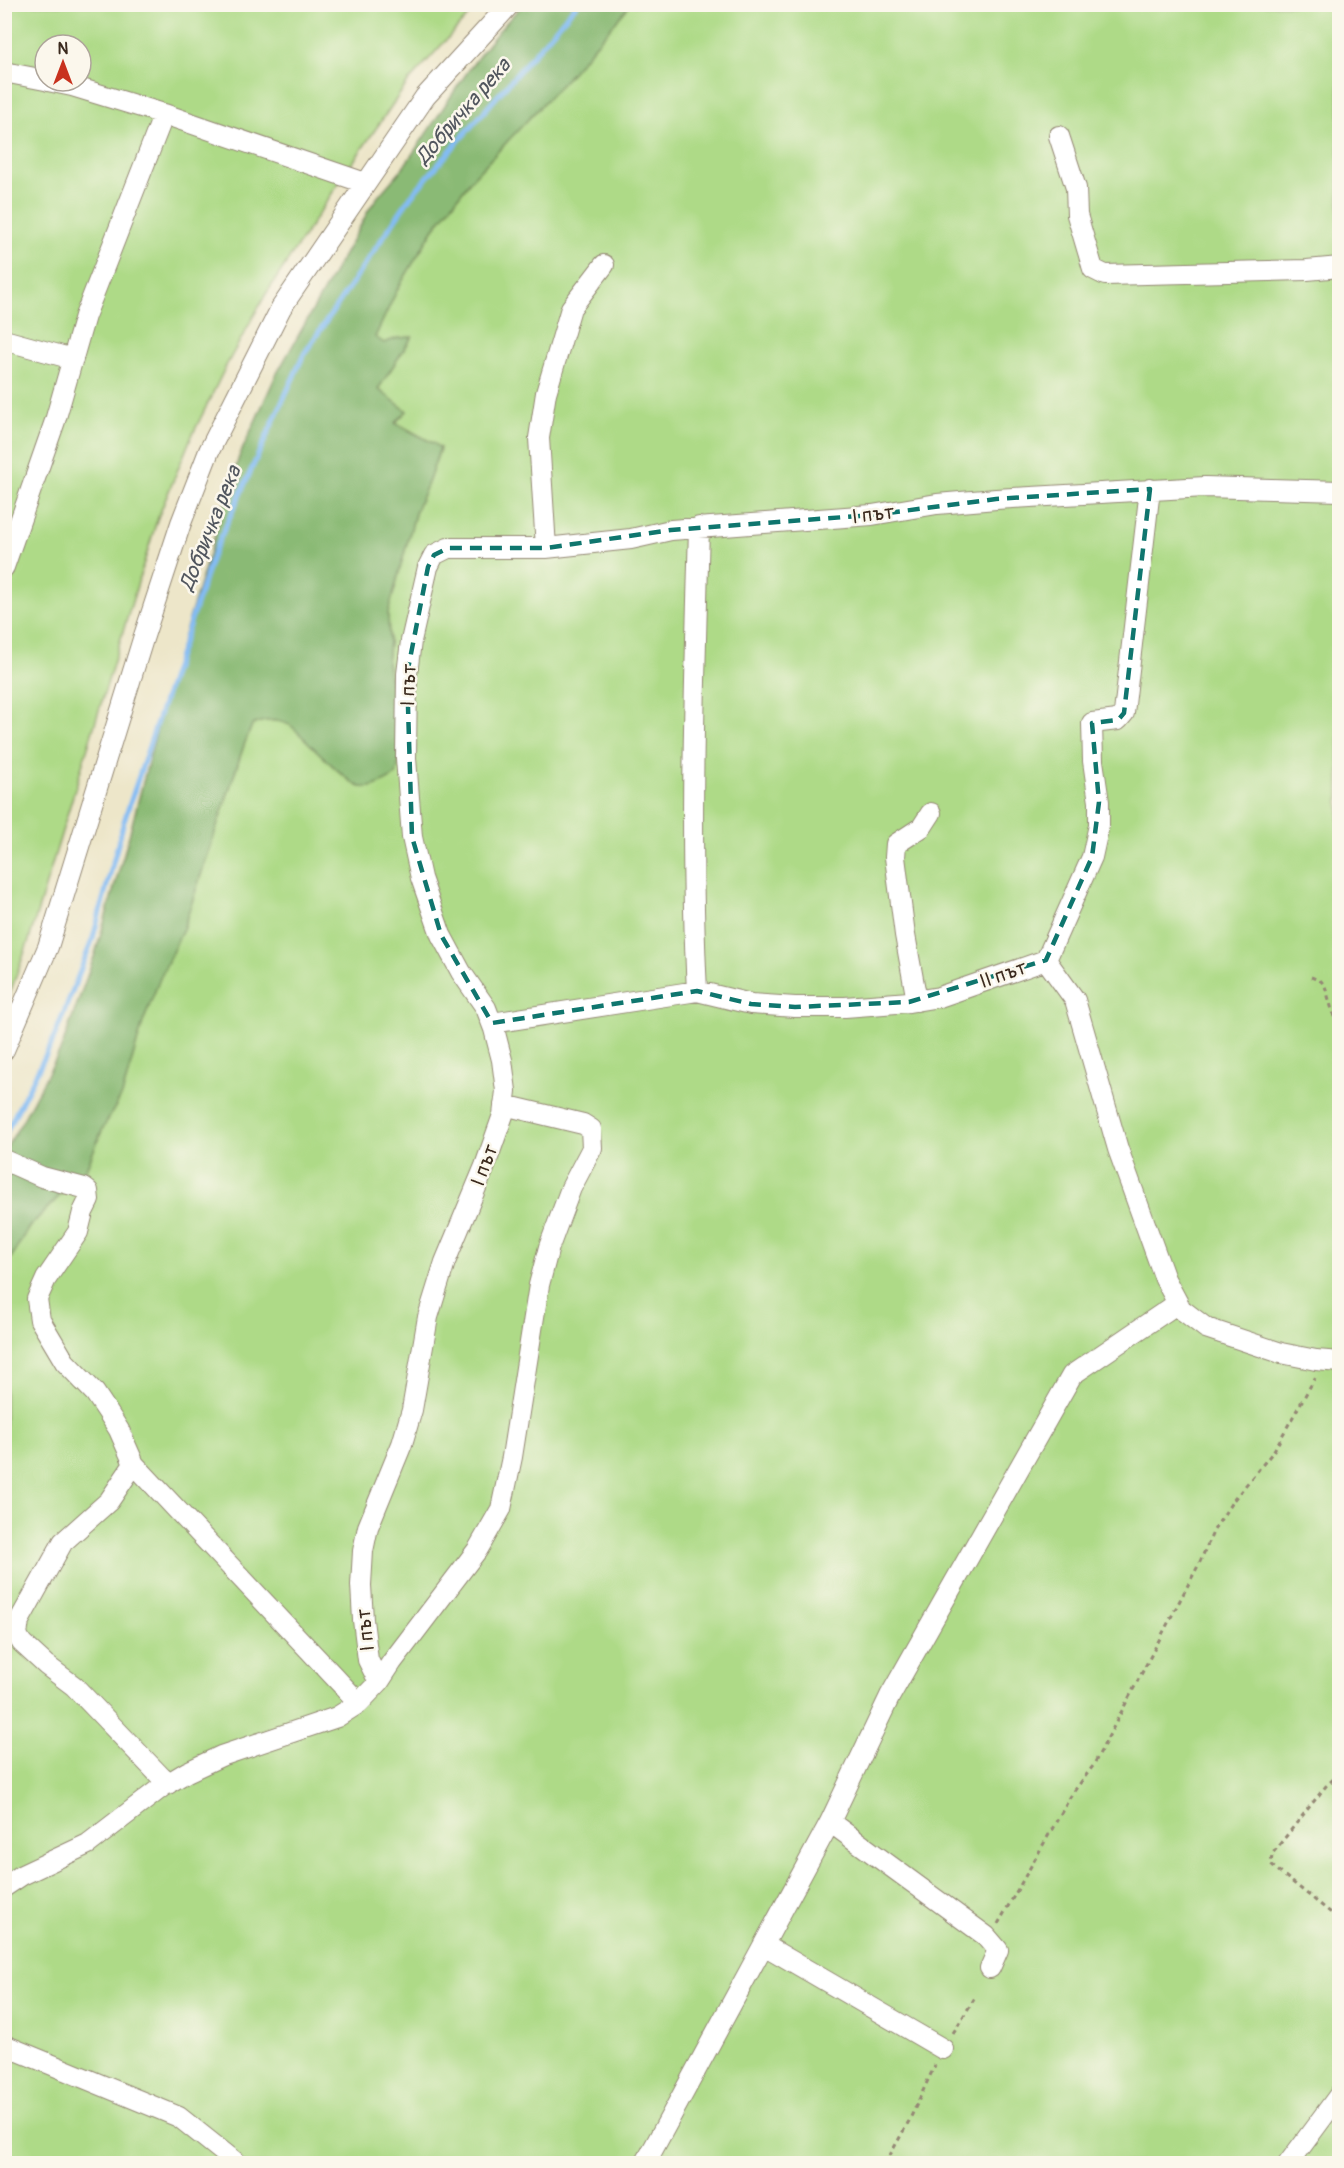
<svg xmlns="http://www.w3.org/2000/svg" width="1344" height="2168" font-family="Pangolin,sans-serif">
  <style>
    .green { fill: #aeda87; stroke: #748252; stroke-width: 1.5; fill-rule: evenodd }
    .forest { fill: #8aba74; stroke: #627249; stroke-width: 1.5 }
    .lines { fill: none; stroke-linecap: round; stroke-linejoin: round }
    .stream { stroke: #83bcf4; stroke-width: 5 }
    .minor-casing { stroke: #948874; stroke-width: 22 }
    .path { stroke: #948874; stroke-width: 3; stroke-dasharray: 4.5 4.5; stroke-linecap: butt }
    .minor { stroke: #fff; stroke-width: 20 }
    .marked { fill: none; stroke: #0f766e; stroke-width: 4.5; stroke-dasharray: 12 8; stroke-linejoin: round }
    .labels { text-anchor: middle; stroke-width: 5; stroke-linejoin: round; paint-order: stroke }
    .street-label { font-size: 20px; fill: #3b2a1e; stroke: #fbf7ec }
    .water-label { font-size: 21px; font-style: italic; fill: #51565e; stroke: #fbf7ec }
  </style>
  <rect width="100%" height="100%" fill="#fbf7ec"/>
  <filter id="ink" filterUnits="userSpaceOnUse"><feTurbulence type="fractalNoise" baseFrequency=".0167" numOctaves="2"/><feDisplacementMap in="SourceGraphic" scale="12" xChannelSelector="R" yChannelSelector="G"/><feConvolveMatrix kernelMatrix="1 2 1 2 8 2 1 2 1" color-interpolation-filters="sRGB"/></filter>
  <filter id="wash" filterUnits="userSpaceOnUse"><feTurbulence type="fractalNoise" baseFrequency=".008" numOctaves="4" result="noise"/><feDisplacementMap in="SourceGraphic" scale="24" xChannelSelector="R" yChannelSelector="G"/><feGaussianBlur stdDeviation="1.35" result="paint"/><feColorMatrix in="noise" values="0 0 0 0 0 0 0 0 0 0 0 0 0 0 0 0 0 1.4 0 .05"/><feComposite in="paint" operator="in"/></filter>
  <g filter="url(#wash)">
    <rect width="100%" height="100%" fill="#ede6c9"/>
    <!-- green -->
    <path class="green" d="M5,5H478L408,82L344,175L266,294L226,366L190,440L157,520L29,940L5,1007ZM45,45H81V81H45Z
      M630,5H1339V2163L5,2164V1268L29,1227L86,1169L103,1128L122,1095L143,1022L160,978L183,929L244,745L252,725C266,719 276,719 291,725C304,737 347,783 361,787C373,789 386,781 396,775L398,728L387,663L389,642L388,613L416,510L428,483L440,449L433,443L395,422L407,411L378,389L412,337L398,338L384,343L375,337L398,288L433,230L471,180L566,79Z"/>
    <!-- forest -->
    <path class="forest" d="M524,4L630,5L566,79L471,180L433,230L398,288L375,337L384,343L398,338L412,337L378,389L407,411L395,423L433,443L440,448L428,483L416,510L388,613L389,642L387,663L398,728L400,757L396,775C386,781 373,789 361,787C347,783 304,737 290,725C276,719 266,719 252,725L244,745L183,929L160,978L143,1022L122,1095L103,1128L86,1169L29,1227L5,1268V1150L20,1125L61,1049L95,954L129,836L166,694L239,457L276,375L363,221C372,199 390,185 404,166C443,112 475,51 524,4Z"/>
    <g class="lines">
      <!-- stream -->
      <path class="stream" d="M4,1136L52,1043L93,938L124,821L213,554L304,354L411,196L577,4"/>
    </g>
  </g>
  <g filter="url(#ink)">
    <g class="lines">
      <defs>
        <path id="minor" d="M4,72L45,80
          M48,81L72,86L164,114L365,183
          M1059,136L1076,188L1077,215L1093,269L1105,275L1307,270L1340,267
          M4,340L73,359
          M546,548L539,438L546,393L571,308L604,265
          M4,567L55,421L85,316L164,114
          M1046,960L1092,857L1099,825V802L1093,761L1092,723L1118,720L1124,713L1150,489
          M697,991C689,836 695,682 699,527
          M917,1001L905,935L895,857L896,844L922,827L931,813
          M492,1023L697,991L751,1004L795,1007H845L909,1002L939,997L1046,960L1075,1000L1118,1149L1165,1279L1181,1309L1206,1328L1281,1353L1316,1360L1340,1362
          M4,1050L48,947L143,639L181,523L209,451L281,308L425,97L510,4
          M4,1160L42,1177L84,1188L88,1191L89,1200L83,1212L78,1232L46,1279L37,1299L40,1320L65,1362L95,1393L107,1411L119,1430L134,1464L109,1501L63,1542L19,1621L17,1635L22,1643L46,1665L74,1686L168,1784
          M134,1464L359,1703
          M379,1682L368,1660L363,1620L361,1585L363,1551L368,1527L402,1444L412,1410L428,1317L445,1262L485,1166L503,1115L506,1091L502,1060L494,1029L486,1008L461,972L441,935L421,878L412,837L406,758L407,674L411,641L428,567L434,555L448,548H546L631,539L671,530L872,515L937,504L996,499L1205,487L1340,491
          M830,1822L986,1936L998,1950L990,1968
          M4,1887L22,1875L88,1844L162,1787L187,1772L221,1756L337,1717L359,1703L379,1682L392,1662L478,1549L501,1509L512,1457L539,1285L549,1247L571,1188L592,1148L591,1129L583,1124L504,1105
          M764,1945L943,2049
          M4,2045L179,2117L238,2164
          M645,2164L830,1822L890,1696L1072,1375L1178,1303
          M1288,2164L1340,2094"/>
      </defs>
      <!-- minor casing -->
      <use href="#minor" class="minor-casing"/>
      <!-- path -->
      <path class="path" d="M1311,977L1321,981L1325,986L1340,1037
        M1340,1773L1326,1786L1272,1854L1271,1865L1340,1920
        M998,1924L1072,1794L1093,1766L1199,1564L1214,1530L1232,1502L1273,1452L1315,1378
        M953,2033L976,1996
        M885,2164L909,2121L935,2065"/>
      <!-- minor -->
      <use href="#minor" class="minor"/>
    </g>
  </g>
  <!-- marked area -->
  <path class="marked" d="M1150,489L1124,713L1118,720L1092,723L1099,802L1092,857L1046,960L909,1002L795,1007L751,1004L697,991L492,1023L441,935L412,837L407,674L428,567L434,555L448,548H546L671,530L872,515L996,499Z"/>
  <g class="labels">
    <!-- street labels -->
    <g class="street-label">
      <text transform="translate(873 514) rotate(-7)" y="7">І път</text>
      <text transform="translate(408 685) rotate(-88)" y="7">І път</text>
      <text transform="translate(1003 974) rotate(-19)" y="7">ІІ път</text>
      <text transform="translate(484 1165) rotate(-69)" y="7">І път</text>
      <text transform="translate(365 1630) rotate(-96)" y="7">І път</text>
    </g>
    <!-- water labels -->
    <g class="water-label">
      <text transform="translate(463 111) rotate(-49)" y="7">Добричка река</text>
      <text transform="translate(210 528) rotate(-68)" y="7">Добричка река</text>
    </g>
  </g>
  <!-- margin -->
  <rect width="1344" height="2168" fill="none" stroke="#fbf7ec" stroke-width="24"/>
  <!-- north arrow -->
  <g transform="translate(63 63)"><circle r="28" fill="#fbf7ec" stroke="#aea59a" stroke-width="1.5"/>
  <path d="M0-4.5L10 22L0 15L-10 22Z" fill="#c8321e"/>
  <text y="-9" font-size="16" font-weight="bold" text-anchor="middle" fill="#3b2a1e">N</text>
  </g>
</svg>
